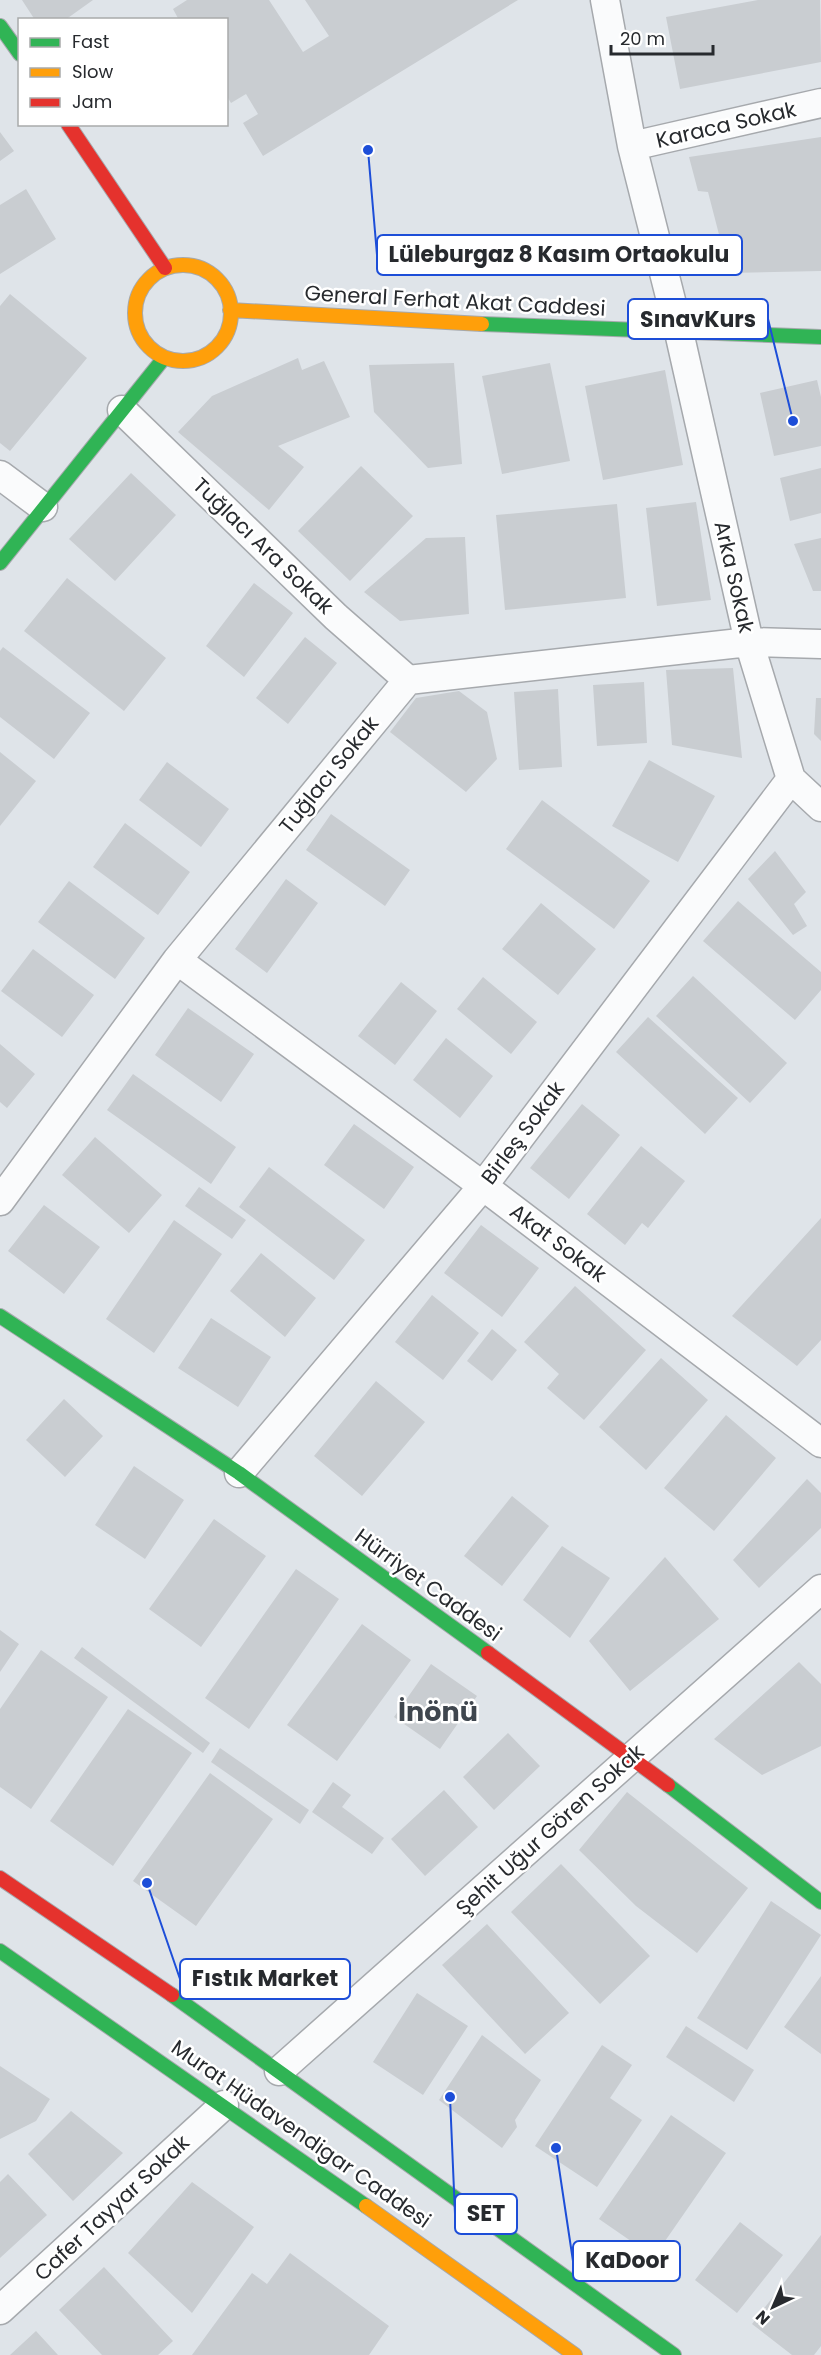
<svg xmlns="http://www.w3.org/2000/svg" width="821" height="2355" font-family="Poppins,sans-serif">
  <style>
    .building { fill: #c9cdd1 }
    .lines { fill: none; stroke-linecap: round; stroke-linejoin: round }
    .street-casing { stroke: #a6a9ad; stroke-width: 31 }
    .fast-casing { stroke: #a6a9ad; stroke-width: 16 }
    .slow-casing { stroke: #a6a9ad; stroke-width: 16 }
    .jam-casing { stroke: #a6a9ad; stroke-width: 16 }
    .street { stroke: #fafbfc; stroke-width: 28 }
    .fast { stroke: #30b455; stroke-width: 14 }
    .slow { stroke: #ff9f0a; stroke-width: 14 }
    .jam { stroke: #e5322d; stroke-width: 14 }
    .labels { text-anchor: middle; stroke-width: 5; stroke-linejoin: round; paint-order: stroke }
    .street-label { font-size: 21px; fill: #272a2e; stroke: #fff }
    .district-label { font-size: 27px; font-weight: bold; fill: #3f464e; stroke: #fff }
    .leader { fill: none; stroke: #1d4ed8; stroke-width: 2 }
    .callout-dot { fill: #1d4ed8; stroke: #fff; stroke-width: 2 }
    .callout { fill: #fff; stroke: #1d4ed8; stroke-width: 2 }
    .callout-label { font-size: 22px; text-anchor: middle; font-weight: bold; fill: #272a2e }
  </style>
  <rect width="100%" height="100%" fill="#dfe4e9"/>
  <!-- building -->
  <path class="building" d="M22,0H93L65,20H35Z
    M187,0H269L303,52L329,36L305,0H518L263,156L243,123L258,114L246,94L231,103L228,98L226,20H179L173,9Z
    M758,0H820L821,62L680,89L666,17Z
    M0,132L14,151L0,161Z
    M821,137V271L729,273L708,192L698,191L689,157Z
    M26,189L56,239L0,274V205Z
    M10,294L87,358L10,451L0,443V306Z
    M298,358L302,370L324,361L350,417L278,446L304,467L269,510L178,432L212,396Z
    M454,363L462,464L428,468L374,412L369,365Z
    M550,363L570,461L502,474L482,376Z
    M665,370L683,465L603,480L585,386Z
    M817,380L821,397V446L774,456L760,393Z
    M361,466L413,516L350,581L298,531Z
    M821,468V513L790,521L780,478Z
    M131,473L176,515L115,581L69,539Z
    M696,502L711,600L657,606L646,508Z
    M617,504L626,598L505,610L496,515Z
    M465,537L469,614L400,621L364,592L426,538Z
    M821,538V591H813L794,544Z
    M67,578L166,658L124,711L24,631Z
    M254,583L293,613L244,677L206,646Z
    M305,637L337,663L288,724L256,698Z
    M3,647L90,713L54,759L0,717V651Z
    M733,668L742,758L672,745L666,670Z
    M644,682L647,743L597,746L593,685Z
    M558,689L562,767L519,770L514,692Z
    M459,691L487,712L497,759L466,792L390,732L416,698Z
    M816,698H821V741L814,734Z
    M0,752L36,781L0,826Z
    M649,760L715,796L678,862L612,826Z
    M167,762L229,809L201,847L139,800Z
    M542,800L650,881L614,929L506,849Z
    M331,814L410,870L385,906L306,850Z
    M125,823L190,872L158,915L93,867Z
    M775,851L806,892L794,904L807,926L793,935L748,879Z
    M286,879L318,903L267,973L235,949Z
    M69,881L145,938L115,979L38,922Z
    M738,901L821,972V990L795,1020L703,941Z
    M541,903L596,949L558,995L502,949Z
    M33,949L94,995L62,1037L1,991Z
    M693,976L787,1063L750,1103L656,1016Z
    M483,977L537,1022L511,1054L457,1009Z
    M401,982L437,1011L395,1065L358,1036Z
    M188,1008L254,1054L221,1102L155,1055Z
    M648,1017L738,1098L705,1134L616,1052Z
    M446,1038L493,1076L460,1118L413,1080Z
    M0,1044L35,1074L7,1108L0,1102Z
    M133,1074L236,1147L211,1184L107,1110Z
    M582,1104L620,1135L569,1199L530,1168Z
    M354,1124L414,1167L384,1209L324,1165Z
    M95,1137L162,1195L129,1233L62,1175Z
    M641,1146L685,1181L648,1228L642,1223L625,1245L587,1214Z
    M269,1167L365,1240L334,1280L239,1207Z
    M199,1187L246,1220L232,1239L185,1206Z
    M44,1205L100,1247L64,1294L8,1251Z
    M821,1218V1340L797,1366L732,1316Z
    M174,1220L222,1254L154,1353L106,1319Z
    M481,1225L539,1268L502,1317L444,1273Z
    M261,1253L316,1298L285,1337L230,1291Z
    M575,1286L646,1350L584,1420L547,1388L559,1374L524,1342Z
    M432,1295L479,1333L443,1380L395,1342Z
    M211,1318L271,1357L238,1407L178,1368Z
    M492,1329L517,1350L492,1381L467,1361Z
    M661,1358L708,1400L646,1470L599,1427Z
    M376,1381L425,1422L362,1496L314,1456Z
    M64,1399L103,1436L65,1477L26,1440Z
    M726,1415L776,1458L714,1531L664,1488Z
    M134,1466L184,1500L145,1559L95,1525Z
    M807,1479L821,1493V1528L759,1588L733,1560Z
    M512,1496L549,1526L502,1586L464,1556Z
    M214,1519L266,1556L201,1647L149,1609Z
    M562,1546L610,1578L570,1638L523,1600Z
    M665,1557L719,1619L630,1691L589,1641Z
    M296,1569L339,1599L249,1729L205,1698Z
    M362,1624L411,1660L337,1761L287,1725Z
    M0,1630L19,1644L0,1672Z
    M82,1647L210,1743L203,1753L74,1658Z
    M41,1650L108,1697L31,1809L0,1787V1709Z
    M799,1662L821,1684V1746L762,1775L714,1739Z
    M431,1664L477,1696L440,1749L394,1717Z
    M128,1709L192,1753L113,1866L50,1821Z
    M508,1733L540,1766L494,1810L463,1777Z
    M220,1748L309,1810L300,1824L211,1762Z
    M210,1773L273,1819L196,1926L133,1881Z
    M333,1782L351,1795L342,1807L384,1838L372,1854L312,1812Z
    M444,1790L478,1827L425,1876L391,1839Z
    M627,1792L748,1888L697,1953L636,1906L579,1850Z
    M561,1864L650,1956L600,2004L511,1912Z
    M771,1901L821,1935L747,2050L697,2018Z
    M487,1924L569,2013L525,2054L442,1965Z
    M821,1976V2054L784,2027Z
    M417,1993L468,2026L423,2095L373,2062Z
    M686,2026L754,2070L734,2102L666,2057Z
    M482,2035L541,2080L515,2120L517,2127L502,2148L439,2100Z
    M602,2045L632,2065L610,2098L642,2120L597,2187L535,2146Z
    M0,2066L50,2099L36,2121L0,2139Z
    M71,2111L123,2153L73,2201L28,2154Z
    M671,2115L726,2153L654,2257L599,2219Z
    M8,2174L47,2215L0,2258V2182Z
    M192,2182L254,2227L192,2313L128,2253Z
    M740,2222L783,2255L737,2313L695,2280Z
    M821,2235V2346L814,2355H792L752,2324Z
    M290,2253L389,2326L369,2355H192L252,2273L267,2284Z
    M104,2267L173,2341L158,2355H102L59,2310Z
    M36,2331L58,2355H10Z"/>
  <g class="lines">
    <defs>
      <path id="street" d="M605,0L632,146L679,332L749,642L791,779L821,807
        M632,146L821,103
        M122,410L336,617L408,680
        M0,475L43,507
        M177,960L483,1186L821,1443
        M0,1201L177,960L408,680L749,642L821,644
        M239,1473L483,1186L791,779
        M279,2071L821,1589
        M0,2310L224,2105"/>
      <path id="fast" d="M0,26L20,54
        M482,324L821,337
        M0,563L164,358
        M0,1316L239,1473L488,1653
        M668,1785L821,1902
        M0,1951L366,2206
        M172,1995L674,2355"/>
      <path id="slow" d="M135 313a48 48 0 1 1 96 0a48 48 0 1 1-96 0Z
        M230,310L482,324
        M366,2206L575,2355"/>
      <path id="jam" d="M68,124L165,268
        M488,1653L668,1785
        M0,1878L172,1995"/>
    </defs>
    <!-- street casing -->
    <use href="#street" class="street-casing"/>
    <!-- fast casing -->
    <use href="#fast" class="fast-casing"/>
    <!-- slow casing -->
    <use href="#slow" class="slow-casing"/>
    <!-- jam casing -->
    <use href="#jam" class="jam-casing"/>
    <!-- street -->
    <use href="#street" class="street"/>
    <!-- fast -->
    <use href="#fast" class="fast"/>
    <!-- slow -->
    <use href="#slow" class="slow"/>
    <!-- jam -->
    <use href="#jam" class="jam"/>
  </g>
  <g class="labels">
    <!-- street labels -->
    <g class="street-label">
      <text transform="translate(726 125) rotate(-13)" y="7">Karaca Sokak</text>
      <text transform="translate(455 301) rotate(3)" y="7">General Ferhat Akat Caddesi</text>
      <text transform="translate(263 546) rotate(44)" y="7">Tuğlacı Ara Sokak</text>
      <text transform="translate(734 577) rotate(77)" y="7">Arka Sokak</text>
      <text transform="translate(329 775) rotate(-51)" y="7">Tuğlacı Sokak</text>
      <text transform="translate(523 1133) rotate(-53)" y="7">Birleş Sokak</text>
      <text transform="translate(558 1243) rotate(37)" y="7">Akat Sokak</text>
      <text transform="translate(428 1585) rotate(36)" y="7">Hürriyet Caddesi</text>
      <text transform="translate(550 1830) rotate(-42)" y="7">Şehit Uğur Gören Sokak</text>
      <text transform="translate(301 2134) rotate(35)" y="7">Murat Hüdavendigar Caddesi</text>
      <text transform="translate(112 2208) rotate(-43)" y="7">Cafer Tayyar Sokak</text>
    </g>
    <!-- district labels -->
    <g class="district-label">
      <text x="438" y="1721">İnönü</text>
    </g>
  </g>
  <!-- callouts -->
  <path class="leader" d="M368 150L377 255M793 421L768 319M147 1883L180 1979M450 2097L455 2214M556 2148L573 2261"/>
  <g class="callout-dot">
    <circle cx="368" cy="150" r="6"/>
    <circle cx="793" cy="421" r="6"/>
    <circle cx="147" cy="1883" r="6"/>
    <circle cx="450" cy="2097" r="6"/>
    <circle cx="556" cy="2148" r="6"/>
  </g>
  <g class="callout">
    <rect x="377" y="235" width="365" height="40" rx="6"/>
    <rect x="628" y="299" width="140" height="40" rx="6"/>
    <rect x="180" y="1959" width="170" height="40" rx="6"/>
    <rect x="455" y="2194" width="62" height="40" rx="6"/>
    <rect x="573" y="2241" width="107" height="40" rx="6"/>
  </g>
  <g class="callout-label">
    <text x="559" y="262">Lüleburgaz 8 Kasım Ortaokulu</text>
    <text x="698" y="327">SınavKurs</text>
    <text x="265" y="1986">Fıstık Market</text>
    <text x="486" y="2221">SET</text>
    <text x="627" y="2268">KaDoor</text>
  </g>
  <!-- legend -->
  <rect x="18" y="18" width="210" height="108" fill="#ffffff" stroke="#a9aaab" stroke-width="1.5"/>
  <rect x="30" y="38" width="30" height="9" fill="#30b455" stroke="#a9aaab" stroke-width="1.5"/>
  <text x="72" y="48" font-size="18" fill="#272a2e">Fast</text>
  <rect x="30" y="68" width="30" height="9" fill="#ff9f0a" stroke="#a9aaab" stroke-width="1.5"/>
  <text x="72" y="78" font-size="18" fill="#272a2e">Slow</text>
  <rect x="30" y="98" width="30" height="9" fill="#e5322d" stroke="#a9aaab" stroke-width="1.5"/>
  <text x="72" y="108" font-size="18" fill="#272a2e">Jam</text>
  <!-- north arrow -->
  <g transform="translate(773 2307) rotate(224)" stroke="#ffffff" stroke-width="4.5" paint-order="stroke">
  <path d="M0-4.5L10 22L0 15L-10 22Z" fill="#272a2e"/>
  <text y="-9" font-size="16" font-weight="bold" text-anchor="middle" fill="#272a2e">N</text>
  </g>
  <!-- scale -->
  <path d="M611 45v9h102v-9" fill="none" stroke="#272a2e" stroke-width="3"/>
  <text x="620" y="45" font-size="18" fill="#272a2e" stroke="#ffffff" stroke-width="4.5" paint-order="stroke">20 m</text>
</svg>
